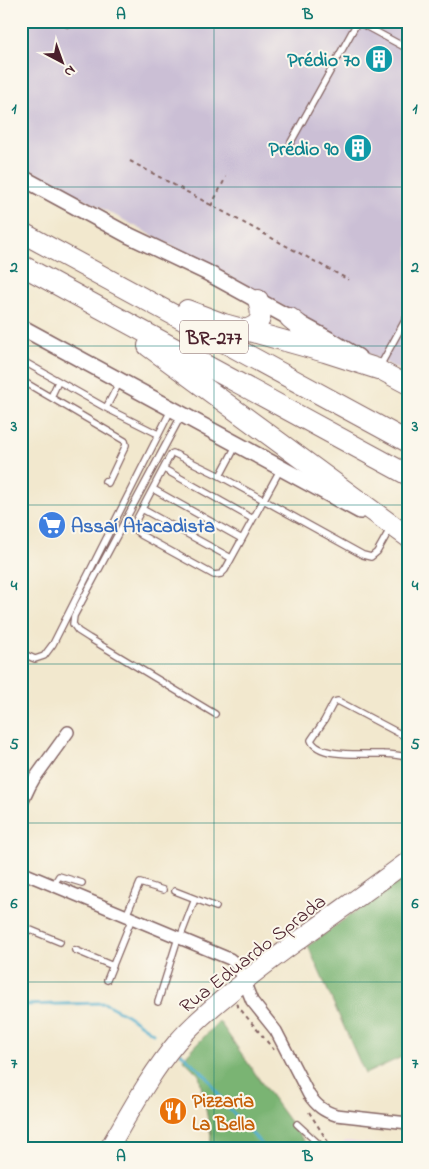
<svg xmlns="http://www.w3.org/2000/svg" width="429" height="1169" font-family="'Indie Flower',sans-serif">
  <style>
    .built { fill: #ecd1ea }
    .industrial { fill: #cbbfd5 }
    .forest { fill: #7ab473; stroke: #626a4f }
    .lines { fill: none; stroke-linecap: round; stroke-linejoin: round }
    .stream { stroke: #4caccb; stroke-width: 3 }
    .lane-casing { stroke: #856564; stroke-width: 8 }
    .street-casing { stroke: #856564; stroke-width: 14 }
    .secondary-casing { stroke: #856564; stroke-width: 18 }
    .primary-casing { stroke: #856564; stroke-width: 20 }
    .highway-casing { stroke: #856564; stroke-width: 22 }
    .path { stroke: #856564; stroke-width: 2; stroke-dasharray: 4 4; stroke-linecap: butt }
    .lane { stroke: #fff; stroke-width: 5.5 }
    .street { stroke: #fff; stroke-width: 11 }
    .secondary { stroke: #fff; stroke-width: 15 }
    .primary { stroke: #fff; stroke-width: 18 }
    .highway { stroke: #fff; stroke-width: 20 }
    .grid { fill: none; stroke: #0f766e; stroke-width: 1; stroke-opacity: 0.55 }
    .labels { text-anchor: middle; stroke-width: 4; stroke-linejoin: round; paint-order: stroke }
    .shield { fill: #fbf7ec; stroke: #7f6065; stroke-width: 1 }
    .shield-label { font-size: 19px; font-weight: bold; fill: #4a1f2b }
    .culture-label { font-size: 20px; font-weight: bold; fill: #0d838f; stroke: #fbf7ec; text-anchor: end }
    .shop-label { font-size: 20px; font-weight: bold; fill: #366cbe; stroke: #fbf7ec; text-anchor: start }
    .street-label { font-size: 20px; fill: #4a1f2b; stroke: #fbf7ec }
    .food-label { font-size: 20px; font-weight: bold; fill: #c56008; stroke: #fbf7ec; text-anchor: start }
    .neatline { fill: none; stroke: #0f766e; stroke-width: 2 }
    .grid-label { font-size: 16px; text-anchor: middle; font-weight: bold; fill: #0f766e }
  </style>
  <rect width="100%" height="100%" fill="#fbf7ec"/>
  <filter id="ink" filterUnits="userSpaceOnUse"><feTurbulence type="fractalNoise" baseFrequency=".02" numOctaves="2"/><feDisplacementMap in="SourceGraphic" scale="10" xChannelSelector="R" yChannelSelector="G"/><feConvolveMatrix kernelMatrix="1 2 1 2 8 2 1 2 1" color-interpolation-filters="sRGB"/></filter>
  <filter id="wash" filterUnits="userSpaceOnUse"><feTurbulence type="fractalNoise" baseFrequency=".0096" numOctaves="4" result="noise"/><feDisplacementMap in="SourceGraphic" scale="20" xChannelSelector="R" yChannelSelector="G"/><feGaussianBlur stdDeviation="1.12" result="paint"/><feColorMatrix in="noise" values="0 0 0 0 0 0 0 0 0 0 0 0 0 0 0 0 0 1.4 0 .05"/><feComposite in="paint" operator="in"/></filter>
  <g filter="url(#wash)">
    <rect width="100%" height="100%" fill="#f2e8ce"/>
    <!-- built -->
    <path class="built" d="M346,1141L408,1148H333Z"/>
    <!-- industrial -->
    <path class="industrial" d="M21,21H408V375L202,262L21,165Z"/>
    <!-- forest -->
    <path class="forest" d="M408,873V1057L406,1055L365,1074L308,946Z
      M219,1021L261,1082L309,1148H210L211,1135L199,1075L183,1059Z"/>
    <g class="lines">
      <!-- stream -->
      <path class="stream" d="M21,1005L104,1003L127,1015L153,1033
        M181,1053L207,1077L224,1103L265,1148"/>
    </g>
  </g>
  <g filter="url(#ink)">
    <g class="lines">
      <defs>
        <path id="lane" d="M358,22L408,49
          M67,24L69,21
          M291,142L358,21
          M21,360L106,408L158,434
          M380,366L408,315
          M21,380L125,441L126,445L108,483L105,481
          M51,397L58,382
          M106,408L120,381
          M181,416L74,616L73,624L78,631L89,638L215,714
          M236,446L220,476L363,555L371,557L377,552L390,529
          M164,469L253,519
          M220,476L173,453L171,454L134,524L135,530L141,535L214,575L221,574L225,570L280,470
          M153,489L242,539
          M142,509L231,558
          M21,653L35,659L44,656L53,644L171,410
          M408,738L338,701L334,702L324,721L311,740C318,759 368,753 384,754C392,754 400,756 408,757
          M53,886L59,876L82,883
          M175,891L216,907
          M126,916L140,883L163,890
          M21,926L60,942
          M180,938L195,899
          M75,950L113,966
          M107,980L132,918
          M158,1002L178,938
          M297,1124L323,1148"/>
        <path id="street" d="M21,805L30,786L34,779L68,732
          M21,872L230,959L235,963L239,969L252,1001L276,1031L309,1095C317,1106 323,1111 336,1115L408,1123"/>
        <path id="secondary" d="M21,177L128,235L206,272L330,340L358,357
          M21,327L360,511"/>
        <path id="primary" d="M378,369L408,385
          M109,1148C130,1112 150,1074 177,1042C199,1017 225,997 251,976C302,936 356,900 408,861"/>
        <path id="highway" d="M21,232L408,442
          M21,265L408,475
          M187,310L224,324L325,352L378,369
          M290,318L316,339L325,352
          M244,330C262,325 263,317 258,300
          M148,346L408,537"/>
      </defs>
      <!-- lane casing -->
      <use href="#lane" class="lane-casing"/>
      <!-- street casing -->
      <use href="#street" class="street-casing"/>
      <!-- secondary casing -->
      <use href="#secondary" class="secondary-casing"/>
      <!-- primary casing -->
      <use href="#primary" class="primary-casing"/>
      <!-- highway casing -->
      <use href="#highway" class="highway-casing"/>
      <!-- path -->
      <path class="path" d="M130,161L349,280
        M211,206L226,177
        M236,1004L274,1050
        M309,1112L328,1142"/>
      <!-- lane -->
      <use href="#lane" class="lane"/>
      <!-- street -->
      <use href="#street" class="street"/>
      <!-- secondary -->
      <use href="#secondary" class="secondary"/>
      <!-- primary -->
      <use href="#primary" class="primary"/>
      <!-- highway -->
      <use href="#highway" class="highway"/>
    </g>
  </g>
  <!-- grid -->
  <path class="grid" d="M214,21V1148M21,187H408M21,346H408M21,505H408M21,664H408M21,823H408M21,982H408"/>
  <!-- icons -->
  <defs>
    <symbol id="building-disc" viewBox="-11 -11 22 22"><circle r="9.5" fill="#0f9aa8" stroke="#fbf7ec"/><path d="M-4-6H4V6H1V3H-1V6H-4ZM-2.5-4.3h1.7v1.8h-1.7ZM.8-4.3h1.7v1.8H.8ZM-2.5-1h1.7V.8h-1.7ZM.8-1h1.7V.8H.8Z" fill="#fff"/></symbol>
    <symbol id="supermarket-disc" viewBox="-11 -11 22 22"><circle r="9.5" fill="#3f7fe0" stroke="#fbf7ec"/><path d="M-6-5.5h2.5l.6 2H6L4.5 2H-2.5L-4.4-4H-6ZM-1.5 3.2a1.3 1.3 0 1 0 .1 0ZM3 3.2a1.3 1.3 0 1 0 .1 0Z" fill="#fff"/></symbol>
    <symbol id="restaurant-disc" viewBox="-11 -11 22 22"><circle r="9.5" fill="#e8710a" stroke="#fbf7ec"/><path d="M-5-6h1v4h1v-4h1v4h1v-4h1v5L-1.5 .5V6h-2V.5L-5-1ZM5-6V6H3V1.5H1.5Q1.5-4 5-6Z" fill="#fff"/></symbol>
  </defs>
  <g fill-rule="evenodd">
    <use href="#building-disc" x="363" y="43" width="32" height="32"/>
    <use href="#building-disc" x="342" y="132" width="32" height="32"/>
    <use href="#supermarket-disc" x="36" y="509" width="32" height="32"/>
    <use href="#restaurant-disc" x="157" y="1095" width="32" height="32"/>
  </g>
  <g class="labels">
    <!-- shield labels -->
    <rect class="shield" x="180" y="320.5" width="68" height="33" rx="4"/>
    <g class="shield-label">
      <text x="214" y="344">BR-277</text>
    </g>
    <!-- culture labels -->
    <g class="culture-label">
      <text x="360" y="66">Prédio 70</text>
      <text x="339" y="155">Prédio 90</text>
    </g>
    <!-- shop labels -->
    <g class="shop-label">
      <text x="71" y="532">Assaí Atacadista</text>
    </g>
    <!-- street labels -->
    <g class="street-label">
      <text transform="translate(252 953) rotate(-38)" y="7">Rua Eduardo Sprada</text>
    </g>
    <!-- food labels -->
    <g class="food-label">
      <text x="192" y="1107">Pizzaria<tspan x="192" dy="23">La Bella</tspan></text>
    </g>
  </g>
  <!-- margin -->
  <rect width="429" height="1169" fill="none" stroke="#fbf7ec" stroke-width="55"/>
  <!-- north arrow -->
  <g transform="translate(62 62) rotate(139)" stroke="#fbf7ec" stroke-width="4" paint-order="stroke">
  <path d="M0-4L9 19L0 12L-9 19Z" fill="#4a1f2b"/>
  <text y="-8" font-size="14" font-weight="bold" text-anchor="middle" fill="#4a1f2b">N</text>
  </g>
  <rect x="28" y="28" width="374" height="1114" class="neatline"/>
  <g class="grid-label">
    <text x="121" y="19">A</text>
    <text x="308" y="19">B</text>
    <text x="14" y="113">1</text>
    <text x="415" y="113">1</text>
    <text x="14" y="272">2</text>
    <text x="415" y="272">2</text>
    <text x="14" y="431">3</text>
    <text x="415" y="431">3</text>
    <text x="14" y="590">4</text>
    <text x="415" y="590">4</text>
    <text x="14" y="749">5</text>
    <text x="415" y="749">5</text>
    <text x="14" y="908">6</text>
    <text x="415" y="908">6</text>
    <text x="14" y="1068">7</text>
    <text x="415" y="1068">7</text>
    <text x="121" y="1161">A</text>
    <text x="308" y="1161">B</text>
  </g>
</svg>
